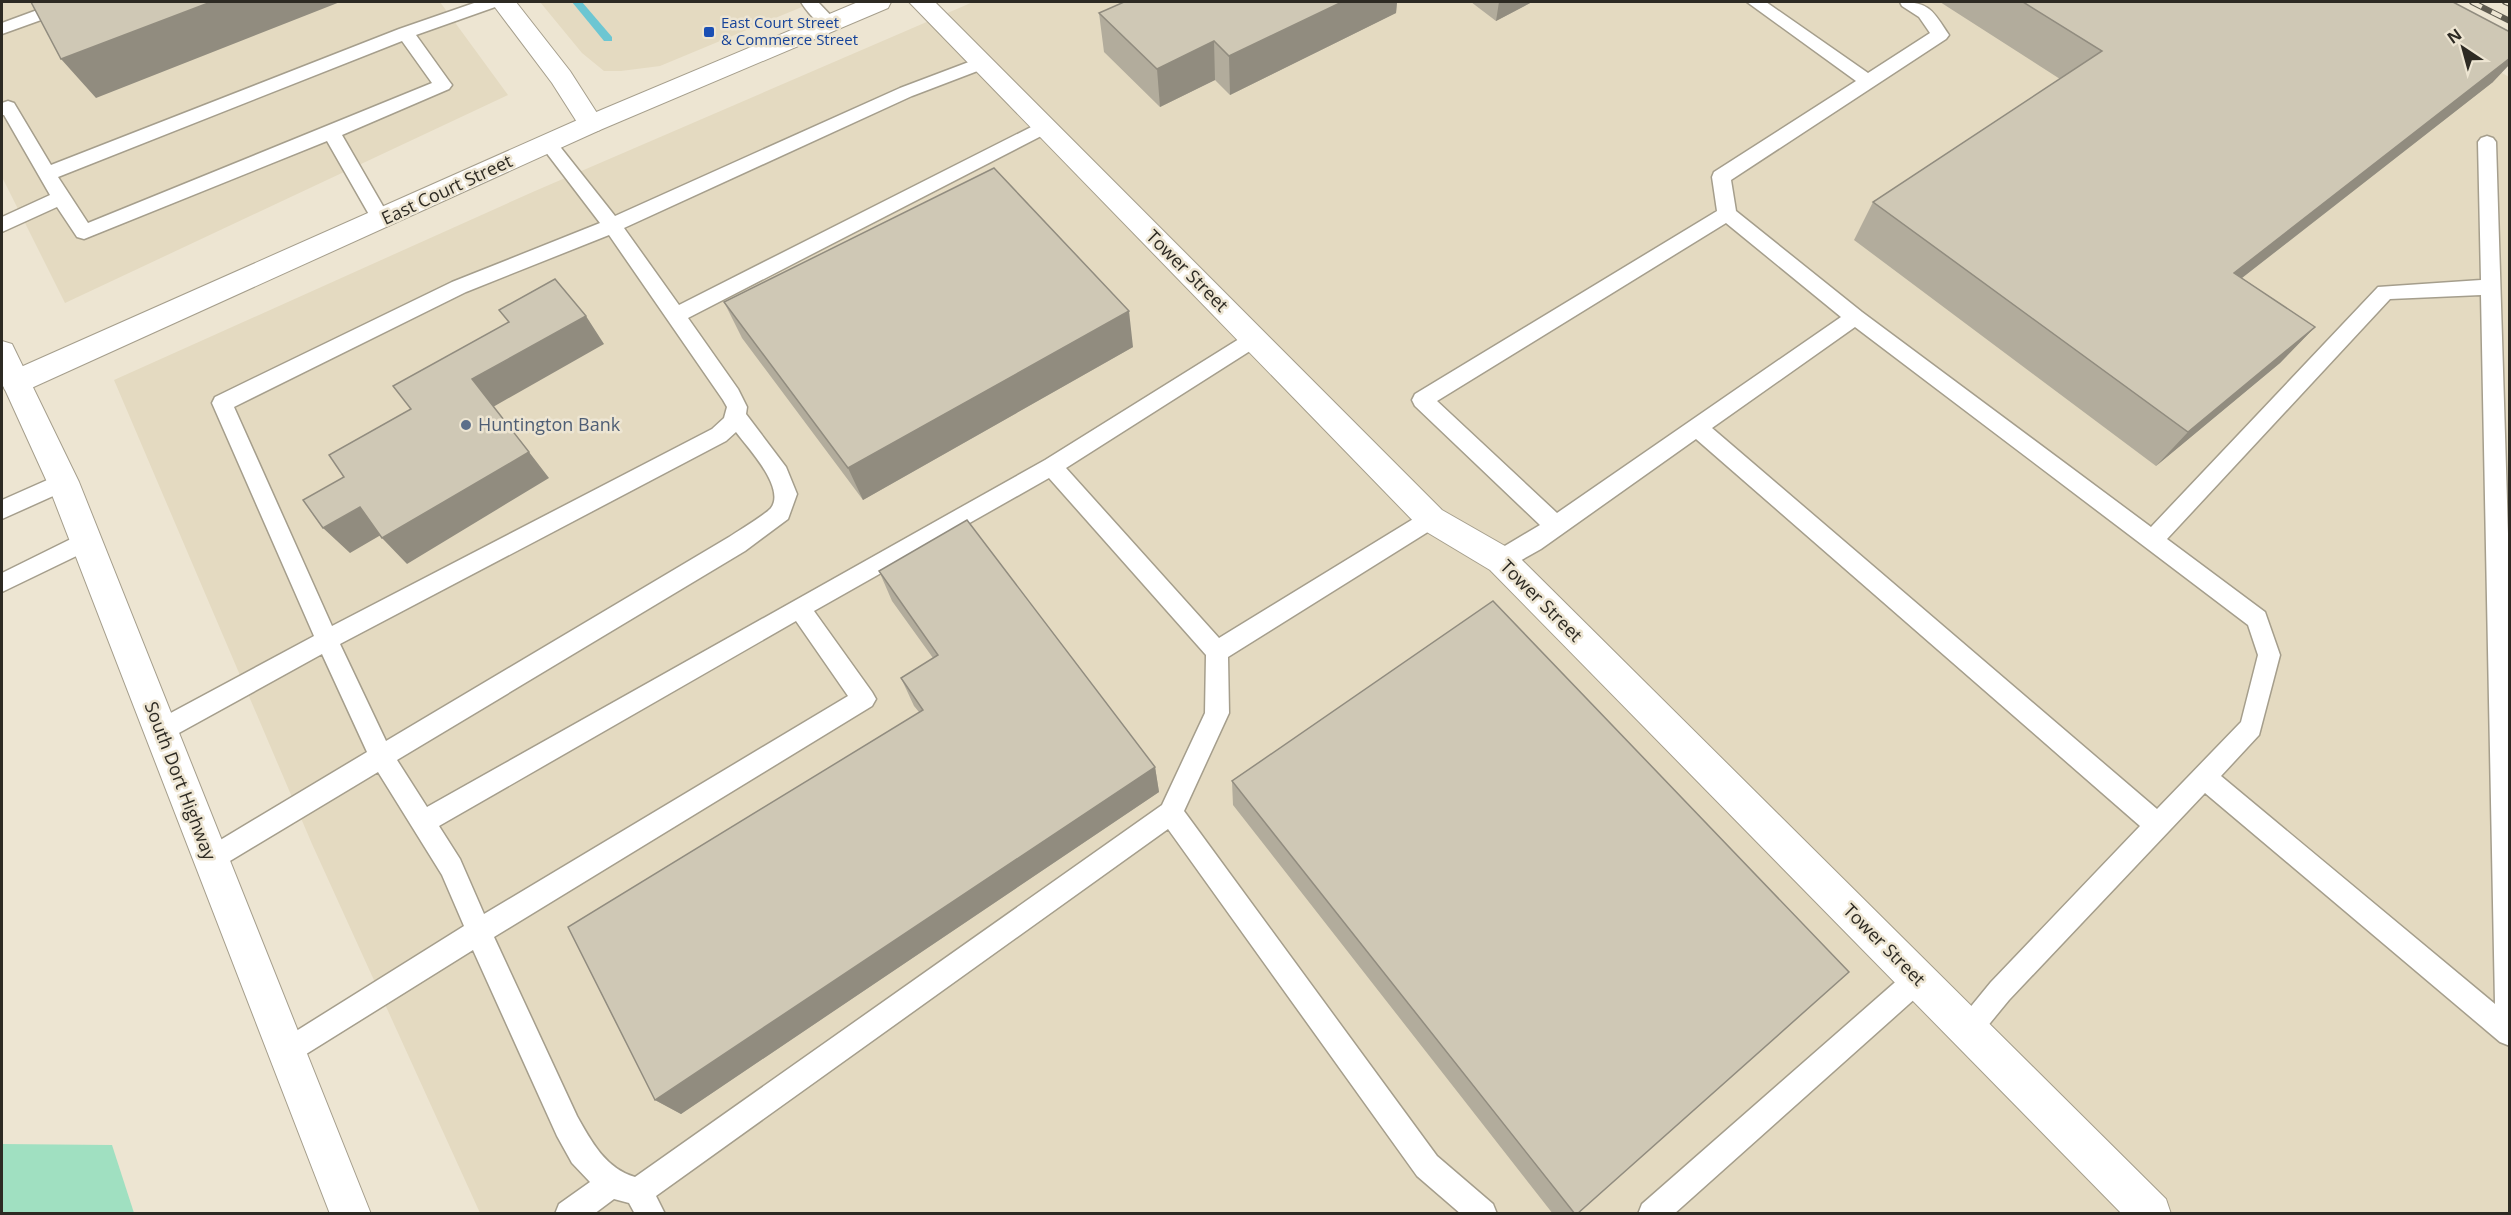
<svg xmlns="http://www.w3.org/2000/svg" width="2511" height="1215" font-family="'Open Sans',sans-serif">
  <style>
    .built { fill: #e4dac1 }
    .green { fill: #a0e0c1 }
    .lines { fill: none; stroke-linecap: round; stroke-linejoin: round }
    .stream { fill: #6cc6d2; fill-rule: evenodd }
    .service-casing { stroke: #a59e8c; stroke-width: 3 }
    .minor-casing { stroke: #a59e8c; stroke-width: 2 }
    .tertiary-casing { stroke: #a59e8c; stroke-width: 2 }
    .primary-casing { stroke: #a59e8c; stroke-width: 2 }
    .service { fill: #fff; fill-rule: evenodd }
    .minor { fill: #fff; fill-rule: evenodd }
    .tertiary { fill: #fff; fill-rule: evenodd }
    .primary { fill: #fff; fill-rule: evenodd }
    .rail-casing { stroke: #605c51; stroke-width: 6 }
    .rail { stroke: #ede5d2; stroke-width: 4; stroke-dasharray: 11; stroke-linecap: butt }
    .wall { fill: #b2ac9c }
    .shaded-wall { fill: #918c7f }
    .building { fill: #cfc8b5; stroke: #918c7f; stroke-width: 1.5 }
    .transit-dot { fill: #1a4fb4; stroke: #ede5d2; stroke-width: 2 }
    .service-dot { fill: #5c6f8a; stroke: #ede5d2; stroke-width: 2 }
    .labels { text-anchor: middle; stroke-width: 5; stroke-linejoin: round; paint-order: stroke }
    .far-transit-label { font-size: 15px; fill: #164399; stroke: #ede5d2; text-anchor: start }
    .street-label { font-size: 18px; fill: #2d2a23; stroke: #ede5d2 }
    .service-label { font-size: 18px; fill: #4e5e75; stroke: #ede5d2; text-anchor: start }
  </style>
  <rect width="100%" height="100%" fill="#ede5d2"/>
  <!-- built -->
  <path class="built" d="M2,2H440L508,95L65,303L2,177Z
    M540,2H814L660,66L621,71H604L582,53Z
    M973,2H2378L2509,77V1213H480L312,844L114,380L535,191Z"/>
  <!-- green -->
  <path class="green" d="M2,1144L112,1145L134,1213H2Z"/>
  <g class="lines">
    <!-- stream -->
    <path class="stream" d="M572,2H582L612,37V41H604Z"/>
    <defs>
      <path id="service" d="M59,2H82L80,6L2,34V23Z
        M477,2H500L498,6L416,35L449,81L452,85L449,89L342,135L391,220L389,225L382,227L375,225L327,141L84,239L77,237L57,207L2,232V217L50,195L4,115H2V103L8,101L14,103L51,165L399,29ZM402,41L432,83L88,223L58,177Z
        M801,2H818L837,22L835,26C821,30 808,13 801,2Z
        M1747,2H1766L1868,73L1930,33L1919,17L1902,6L1900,2C1930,2 1933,11 1949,35L1946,39L1731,180L1736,211L1862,312L2151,527L2378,287L2481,280L2478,142L2481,138L2487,136L2493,138L2496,142L2510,599V1046L2500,1042L2205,793L2009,1000L1977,1039L1968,1043L1959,1039L1955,1030L1959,1021L1991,982L2140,826L1696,439L1541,549L1509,567L1501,569L1493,567L1490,560L1493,553L1540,525L1415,406L1412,400L1415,394L1717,211L1712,177L1714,172L1856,81ZM1726,223L1841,317L1557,513L1437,401ZM2481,295L2495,1004L2221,776L2259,735L2280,655L2265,612L2167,539L2390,299ZM1855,327L2248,625L2258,655L2241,722L2157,809L1712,428Z
        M982,57L988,59L991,63L988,67L912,96L624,228L679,305L1039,123L1045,121L1051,123L1054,127L1051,131L688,318L738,389L747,407L746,414L786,467L797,494L788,519L745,551L397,760L427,807L1045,460L1247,334L1254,331L1261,334L1264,339L1261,344L1066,468L1219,638L1423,513L1431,510L1439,513L1442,519L1439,525L1228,657L1229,713L1184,811L1437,1156L1493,1204L1497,1214H1461L1417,1176L1168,829L656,1196L665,1214H635L629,1203L614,1199L594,1214H555L559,1204L590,1182L572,1163L557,1136L473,950L295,1061L286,1065L277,1061L273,1052L277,1043L464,926L442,875L378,772L220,867L211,871L202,867L199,859L202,851L367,752L322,654L168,739L160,742L152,739L148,731L152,723L314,636L212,403L215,397L452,282L600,223L542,147L539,143L542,139L548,137L554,139L615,216L900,88ZM609,235L723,400L727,407L724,418L712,429L332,626L234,407L466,292ZM736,432C748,448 786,488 771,508C765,515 738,531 729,537L386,741L340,644L726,441ZM1049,478L1206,655L1205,713L1162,805L635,1177C606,1169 591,1141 577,1116L494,937L872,706L876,699L872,692L814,611ZM796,621L848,696L484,914L460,859L439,826Z
        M63,473L71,476L74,482L71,488L2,519V500Z
        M85,532L93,534L96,541L93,548L2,592V573Z
        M1918,966L1927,970L1931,979L1927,988L1674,1214H1638L1642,1204L1909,970Z"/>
      <path id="minor" d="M491,2H516L570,71L604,124L600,130L591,133L582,130L552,83Z
        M909,2H935L1442,510L1512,550L2166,1199L2171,1214H2122L1490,570L1420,528Z"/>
      <path id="tertiary" d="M858,2H891L888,8L600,130L27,390L16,394L5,390L2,383L5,374L582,118Z"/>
      <path id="primary" d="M2,341L12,344L79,482L371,1214H330L47,482L2,383Z"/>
    </defs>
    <!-- service casing -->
    <use href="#service" class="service-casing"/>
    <!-- minor casing -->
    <use href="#minor" class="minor-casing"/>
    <!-- tertiary casing -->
    <use href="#tertiary" class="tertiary-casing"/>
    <!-- primary casing -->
    <use href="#primary" class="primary-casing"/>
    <!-- service -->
    <use href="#service" class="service"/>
    <!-- minor -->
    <use href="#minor" class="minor"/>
    <!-- tertiary -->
    <use href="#tertiary" class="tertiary"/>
    <!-- primary -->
    <use href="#primary" class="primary"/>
    <defs>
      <path id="rail" d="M2472,2L2510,21
        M2505,2L2510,4"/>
    </defs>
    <!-- rail casing -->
    <use href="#rail" class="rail-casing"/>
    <!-- rail -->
    <use href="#rail" class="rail"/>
  </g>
  <!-- wall -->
  <path class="wall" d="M1124,2H1397L1396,13L1230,95L1215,80L1160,107L1104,52L1099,13Z
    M1471,2H1532L1496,21Z
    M1940,2H2453L2493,82L2242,278L2315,327L2280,363L2156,466L1854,240L1873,202L2060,79Z
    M724,302L1133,347L863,500L742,338Z
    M879,571L1155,767L1159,792L681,1114L655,1100L919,712L914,706L901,678L933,658L892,601Z
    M1232,781L1577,1214H1553L1233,805Z"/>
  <!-- shaded-wall -->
  <path class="shaded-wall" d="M211,2H340L96,98L61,59Z
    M1342,2H1397L1396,13L1230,95L1229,56Z
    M1499,2H1532L1496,21Z
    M1214,41L1215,80L1160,107L1157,69Z
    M2510,58V64L2493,82L2202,309L2234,273Z
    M1129,311L1133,347L863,500L848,468Z
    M586,316L604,344L493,407L472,379Z
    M2315,327L2280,363L2156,466L2188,432Z
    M529,452L549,478L407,564L382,538Z
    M360,507L386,532L350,553L323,528Z
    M1155,767L1159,792L681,1114L655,1100Z"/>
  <!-- building -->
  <path class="building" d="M31,2H211L61,59Z
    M1124,2H1342L1229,56L1214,41L1157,69L1099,13Z
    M2023,2H2453L2510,32V58L2234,273L2315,327L2188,432L1873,202L2102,51Z
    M994,168L1129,311L848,468L724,302Z
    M555,279L586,316L472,379L529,452L382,538L360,507L323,528L303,500L344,477L329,455L411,409L393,386L509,322L499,310Z
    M967,520L1155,767L655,1100L568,927L923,710L901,678L938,655L879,571Z
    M1493,601L1849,972L1577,1214H1575L1232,781Z"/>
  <!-- markers -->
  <rect class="transit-dot" x="703" y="26" width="12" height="12" rx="3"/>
  <circle class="service-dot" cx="466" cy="425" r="6"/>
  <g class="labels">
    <!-- far-transit labels -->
    <g class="far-transit-label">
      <text x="721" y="28">East Court Street<tspan x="721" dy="17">&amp; Commerce Street</tspan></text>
    </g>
    <!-- street labels -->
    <g class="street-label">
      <text transform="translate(447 190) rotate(-25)" y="6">East Court Street</text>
      <text transform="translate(1187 271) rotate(45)" y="6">Tower Street</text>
      <text transform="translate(1541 601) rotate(45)" y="6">Tower Street</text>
      <text transform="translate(180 781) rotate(69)" y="6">South Dort Highway</text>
      <text transform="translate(1884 945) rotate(45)" y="6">Tower Street</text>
    </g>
    <!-- service labels -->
    <g class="service-label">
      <text x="478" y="431">Huntington Bank</text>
    </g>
  </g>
  <!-- border -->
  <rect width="2511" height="1215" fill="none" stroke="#2d2a23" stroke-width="6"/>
  <!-- north arrow -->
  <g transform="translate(2463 48) rotate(324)" stroke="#ede5d2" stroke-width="4.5" paint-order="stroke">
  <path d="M0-4.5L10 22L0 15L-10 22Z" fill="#2d2a23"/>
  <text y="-9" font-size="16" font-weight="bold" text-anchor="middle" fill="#2d2a23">N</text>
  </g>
</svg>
